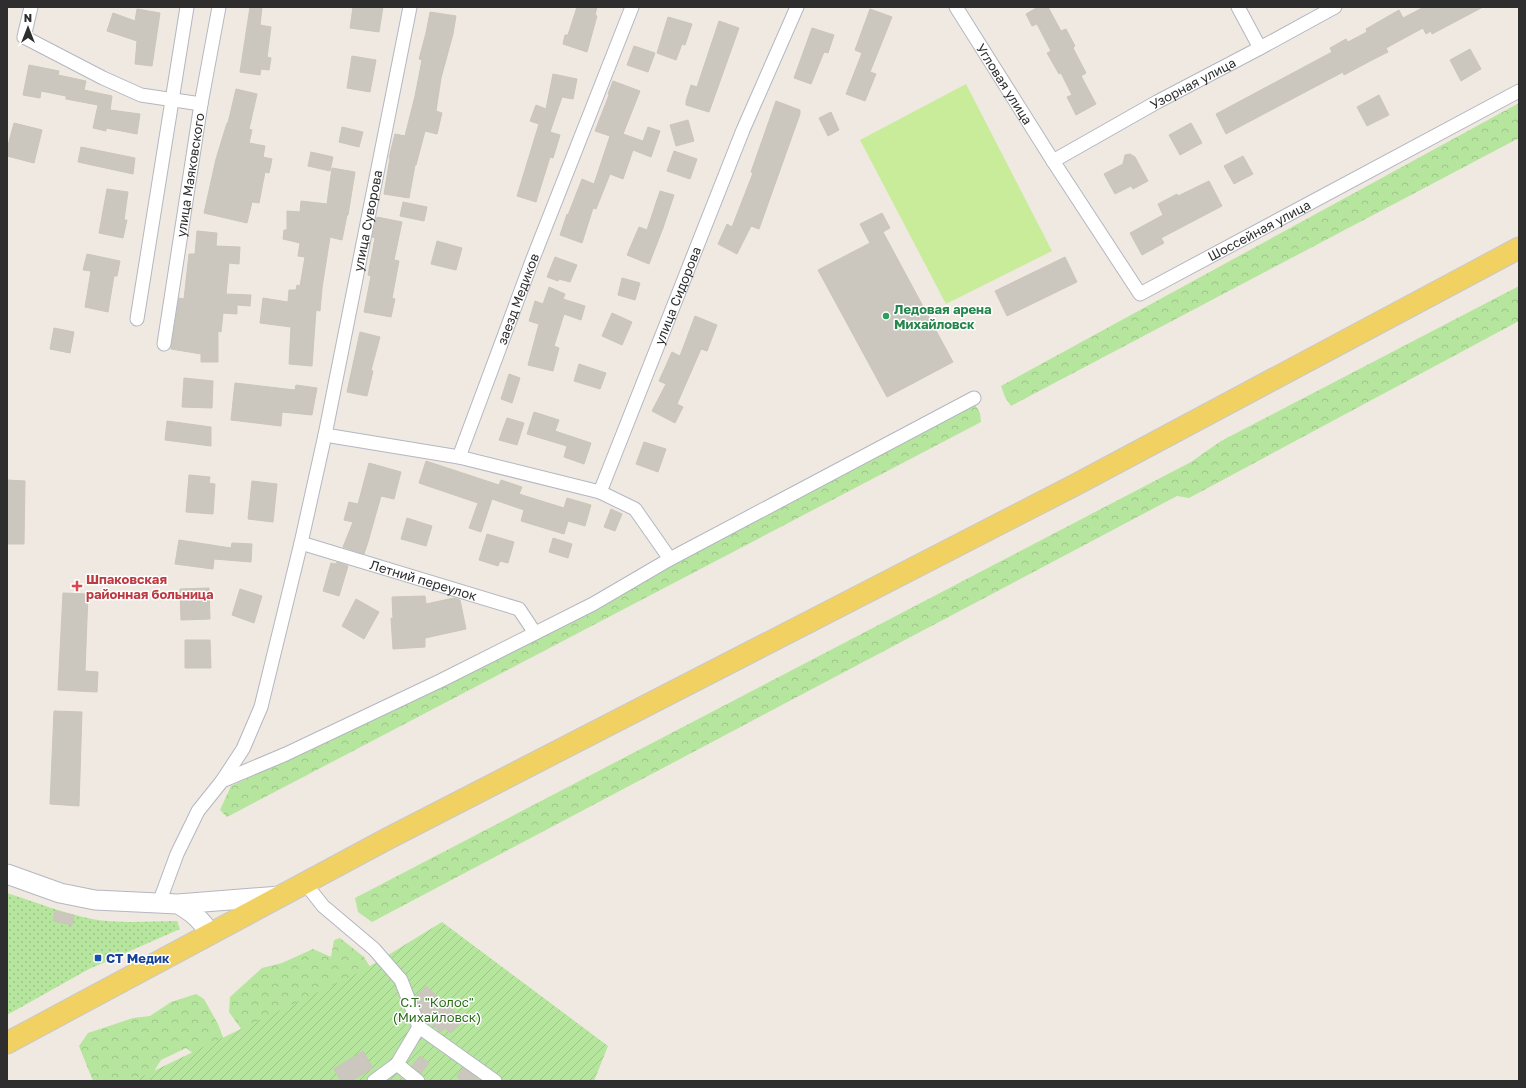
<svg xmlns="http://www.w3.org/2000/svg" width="1526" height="1088" font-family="'Golos Text',sans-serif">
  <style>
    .grass { fill: url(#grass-dots) }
    .forest { fill: url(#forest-crowns) }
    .garden { fill: url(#garden-furrows) }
    .pitch { fill: #c9ec9a }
    .building { fill: #cbc7bf; stroke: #cbc5ba }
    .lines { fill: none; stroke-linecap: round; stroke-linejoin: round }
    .street-casing { stroke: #b4b7c1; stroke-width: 15 }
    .secondary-casing { stroke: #b4b7c1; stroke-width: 21 }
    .primary-casing { stroke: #c9c9c9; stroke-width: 23 }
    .street { stroke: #fff; stroke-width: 13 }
    .secondary { stroke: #fff; stroke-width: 19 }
    .primary { stroke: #f2d163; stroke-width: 21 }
    .leisure-dot { fill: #2e9e5b; stroke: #fff; stroke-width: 1.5 }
    .health-dot { fill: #e0444e; stroke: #fff; stroke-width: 1.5 }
    .transit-dot { fill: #1a4fb4; stroke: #fff; stroke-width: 1.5 }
    .labels { text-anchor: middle; stroke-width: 3; stroke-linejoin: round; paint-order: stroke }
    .street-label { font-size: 13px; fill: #2e2e2e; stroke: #fff }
    .leisure-label { font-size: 13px; font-weight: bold; fill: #27864d; stroke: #fff; text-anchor: start }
    .health-label { font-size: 13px; font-weight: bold; fill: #be3a42; stroke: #fff; text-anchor: start }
    .transit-label { font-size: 13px; font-weight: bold; fill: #164399; stroke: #fff; text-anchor: start }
    .park-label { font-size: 13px; fill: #2c6e1b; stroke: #fff }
  </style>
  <defs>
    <pattern id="grass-dots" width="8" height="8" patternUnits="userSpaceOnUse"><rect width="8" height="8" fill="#b6e59e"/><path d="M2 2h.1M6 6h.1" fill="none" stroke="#9dc588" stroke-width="1.8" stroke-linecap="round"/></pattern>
    <pattern id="forest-crowns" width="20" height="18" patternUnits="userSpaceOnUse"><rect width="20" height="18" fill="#b6e59e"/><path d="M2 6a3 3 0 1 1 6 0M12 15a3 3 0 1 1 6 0" fill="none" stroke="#9dc588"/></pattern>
    <pattern id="garden-furrows" width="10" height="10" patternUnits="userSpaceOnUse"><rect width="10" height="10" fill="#b6e59e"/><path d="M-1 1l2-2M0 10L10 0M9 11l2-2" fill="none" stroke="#9dc588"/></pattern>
  </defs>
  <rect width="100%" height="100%" fill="#efe9e1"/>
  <!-- grass -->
  <path class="grass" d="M7,893C35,902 63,913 92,919C119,924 150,921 177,921L180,929L89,969L7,1015Z"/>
  <!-- forest -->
  <path class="forest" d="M1519,103V138L1011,406L1005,397L1001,386Z
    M1519,286V321L1189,498L1177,496L372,922L358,912L355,898L1191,462L1221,441Z
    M974,403L980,413L981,422L227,817L220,810L231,786L289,759L673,561Z
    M340,938L364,957L375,975L247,1037L229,1012L230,997L262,968L282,963L313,949L331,957L334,940Z
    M196,994L204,999L218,1024L226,1045L201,1059L186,1048L161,1060L148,1081H93L79,1046L88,1033L133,1018L150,1016L171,1002Z"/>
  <!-- garden -->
  <path class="garden" d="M442,922L608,1046L594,1081H140L139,1078L362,971Z"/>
  <!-- pitch -->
  <path class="pitch" d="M966,84L1052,251L946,304L860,140Z"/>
  <!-- building -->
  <path class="building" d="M250,7H262L260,25L271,27L267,57L271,58L269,70L261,69L260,75L240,72Z
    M353,7H383L379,32L350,28Z
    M577,7H597L595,15L597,16L587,52L563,44L565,35H568Z
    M1038,7H1048L1061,31L1066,29L1075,46L1073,48L1086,73L1081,76L1096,104L1076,115L1067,97L1072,95L1061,73L1059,74L1047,53L1051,51L1037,24L1032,26L1026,14Z
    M1424,7H1483L1432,34L1431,31L1426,34L1423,28L1386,48L1388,52L1372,60L1344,75L1343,72L1226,134L1216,114L1332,52L1330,48L1346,39L1348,42L1367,32L1366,29L1399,10L1403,18Z
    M137,9L160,13L152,66L135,64L137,41L107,31L113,13L135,21Z
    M870,9L892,17L870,72L876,74L865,101L846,94L862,53L855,50Z
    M430,12L456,16L453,34L441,78L436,111L442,113L437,134L425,131L416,165H415L409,198L384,194L390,158H389L395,134L405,136L415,96L422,60L419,59L426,33Z
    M668,17L692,24L685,45L682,44L676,60L657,53Z
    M719,21L739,28L709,112L686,105V101L691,85L697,87Z
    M812,28L834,35L828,53L824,52L811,84L794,78Z
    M634,46L655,53L648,72L627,65Z
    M1470,49L1481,69L1461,81L1450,60Z
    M352,56L376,60L370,92L347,88Z
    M29,65L59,71L58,75L86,81L84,90L112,96L110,110L140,114L137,134L106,128V131L93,128L98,105L66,99V96L41,91L40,98L23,95Z
    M553,74L577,79L573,99L562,97L550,132L560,135L553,158L550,157L536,202L517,196L539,124L530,121L536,105L546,109Z
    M613,81L640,91L623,134L643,141L648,127L660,131L651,157L633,150L623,179L610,174L596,209L593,208L582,243L560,235L567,214L568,215L582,179L594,184L610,136L595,131L609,95L608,94Z
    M236,89L257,94L249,129L252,130L249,143L265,146L263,157L272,159L269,173L265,172L259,203L252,202L247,223L204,213L216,159L227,123H228Z
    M1379,95L1389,115L1367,126L1357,107Z
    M776,101L800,110V114L759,229L751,226L737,254L718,244L727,224L732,227L753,173L751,172Z
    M831,112L839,130L828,136L819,118Z
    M688,120L694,141L676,146L670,125Z
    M14,123L42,130L34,163L7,156V149Z
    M1191,123L1202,143L1180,155L1169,135Z
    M342,127L363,132L359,147L339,142Z
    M81,147L135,158L133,174L78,162Z
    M674,151L697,159L690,179L667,171Z
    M311,152L333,157L330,171L308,166Z
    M1130,154L1135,157L1148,181L1133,189L1131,186L1115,194L1104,174L1123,164L1125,155Z
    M1243,156L1253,174L1234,184L1224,166Z
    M332,168L355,172L348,215H347L342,240L330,237L322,288L320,311L316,310L312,366L289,364L291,327L260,323L263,298L288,302L289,290H296L297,285L300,286L305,257L298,256L300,243L283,239L284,230H287V211L300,212L301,201L327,204Z
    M1209,181L1222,206L1161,238L1164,243L1142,255L1130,233L1163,215L1158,204L1177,194L1178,196Z
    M107,189L128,192L124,220H127L123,238L99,233Z
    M660,191L674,195L663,228L649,264L627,255L639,227L647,230Z
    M403,202L427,207L424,221L400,216Z
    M882,213L890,228L883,232L953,362L887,397L818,270L870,243L860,224Z
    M377,217L402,222L394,260L399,261L392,298L395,299L391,317L364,312L371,276L368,275L375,238L372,237Z
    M197,231L217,233L216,246L240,247L239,264L229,263L226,294L251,295L250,306L237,305V314L223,313L221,332L218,331V362H201V354L171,349L179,298L184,299L189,254H195Z
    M437,241L462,248L456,270L431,264Z
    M87,254L120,261L117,276H114L108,312L85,307L91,271L83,270Z
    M555,257L577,265L570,282L559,279L558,281L547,277Z
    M1065,257L1077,282L1007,316L995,291Z
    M622,278L640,283L635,300L618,295Z
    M549,287L565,294L563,299L585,306L581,320L564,314L554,346L559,348L553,371L528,365L539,324L529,321L535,301L543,304Z
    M612,313L632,322L622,345L602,336Z
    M695,316L717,325L707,351L701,349L677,404L683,407L675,423L652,411L666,384L659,381L672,352L680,356Z
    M54,328L74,332L70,353L50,349Z
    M360,332L380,337L371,370L373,371L367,396L347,392Z
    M579,364L606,373L600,389L574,381Z
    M509,374L520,378L512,403L501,399Z
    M184,378L213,381L212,408L182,407Z
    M235,383L295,390L296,385L317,388L312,415L282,412L281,426L231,420Z
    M534,412L559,420L555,431L591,443L584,464L564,457L567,446L527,434Z
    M507,418L524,423L517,445L499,440Z
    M167,421L211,427V446L165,440Z
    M644,442L666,449L658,472L636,464Z
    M426,461L499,485L501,480L522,487L519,494L564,508L567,498L591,505L585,526L568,521L564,534L521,521L524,510L492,499L481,532L469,528L478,503L419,483Z
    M369,463L401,472L394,499L381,496L368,542L364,554L343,547L353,522L344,520L349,502L358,504Z
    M189,475L210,477L209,483L215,484L213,514L186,512Z
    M7,480L25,481L24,544H7Z
    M252,481L277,484L273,522L248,519Z
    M611,509L622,514L615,531L604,527Z
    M407,518L432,526L426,546L401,539Z
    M487,534L514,542L508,563L500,561L498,566L479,560Z
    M553,538L572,544L568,558L549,552Z
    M179,540L231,548L232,543L252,544L251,562L214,559L213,569L175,564Z
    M337,562L348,566L339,596L323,591L331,563L336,564Z
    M209,588L210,619L181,620L180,589Z
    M240,589L262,596L254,623L232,615Z
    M63,593L88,594L85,671L98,672L97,692L58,690Z
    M425,596L426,604L454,598L460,600L466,629L425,638V647L393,649L391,618L393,619L392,597Z
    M356,599L379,612L364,639L342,626Z
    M185,640H210L211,668H185Z
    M54,711L82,712L79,806L50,804Z
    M55,911L74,915L72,925L53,921Z
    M426,986L464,1020L451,1033L445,1028L441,1032L423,1016L416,996Z
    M363,1051L373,1068L351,1081H341L334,1069Z
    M420,1056L429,1063L421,1073L412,1066Z
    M463,1068L475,1076L480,1081H462L457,1077Z"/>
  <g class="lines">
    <defs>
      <g id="street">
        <path d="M31,7L24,37L103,78L141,95L201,104"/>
        <path id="s1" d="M956,7L1053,161L1140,294L1519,91"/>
        <path d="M1238,7L1260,48"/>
        <path id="s2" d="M1053,161L1157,102L1260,48L1335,7"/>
        <path d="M137,319L187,7"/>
        <path id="s3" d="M164,344L201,104L219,7"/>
        <path d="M325,435L459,457"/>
        <path id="s4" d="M600,492L459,457L532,261L632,7"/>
        <path id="s5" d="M301,543L519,609L535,633"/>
        <path id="s6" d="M670,559L635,509L600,492L743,130L797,7"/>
        <path id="s7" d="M222,781L243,749L261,707L301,543L325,435L410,7"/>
        <path d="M305,883L323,906L374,949L401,980L419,1027L397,1064L374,1081"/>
        <path d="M159,903L177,854L198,811L222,781L286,754L442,680L593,604L670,559L974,398"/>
        <path d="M419,1027L495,1081"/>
        <path d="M397,1064L418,1081"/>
      </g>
      <path id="secondary" d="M7,874L60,893L95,900L178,904L280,896
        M178,904C192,912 202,920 210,934"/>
      <path id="primary" d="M7,1043L387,839L1077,484L1519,248"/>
    </defs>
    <!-- street casing -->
    <use href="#street" class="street-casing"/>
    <!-- secondary casing -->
    <use href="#secondary" class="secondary-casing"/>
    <!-- primary casing -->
    <use href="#primary" class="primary-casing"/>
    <!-- street -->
    <use href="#street" class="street"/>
    <!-- secondary -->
    <use href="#secondary" class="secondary"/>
    <!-- primary -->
    <use href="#primary" class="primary"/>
  </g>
  <!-- markers -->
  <circle class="leisure-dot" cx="886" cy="316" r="4"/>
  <path class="health-dot" d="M75 580h4v4h4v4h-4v4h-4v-4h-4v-4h4z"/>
  <rect class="transit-dot" x="94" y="954" width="8" height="8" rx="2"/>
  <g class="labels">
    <!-- street labels -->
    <g class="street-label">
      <text dy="5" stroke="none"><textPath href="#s2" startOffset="160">Узорная улица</textPath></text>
      <text dy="5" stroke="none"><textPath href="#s1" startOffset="91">Угловая улица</textPath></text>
      <text dy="5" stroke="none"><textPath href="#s3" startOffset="171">улица Маяковского</textPath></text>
      <text dy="5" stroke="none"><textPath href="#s7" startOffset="582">улица Суворова</textPath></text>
      <text dy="5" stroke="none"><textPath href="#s1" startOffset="476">Шоссейная улица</textPath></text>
      <text dy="5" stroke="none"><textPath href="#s6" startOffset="311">улица Сидорова</textPath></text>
      <text dy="5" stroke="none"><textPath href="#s4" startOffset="314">заезд Медиков</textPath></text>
      <text dy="5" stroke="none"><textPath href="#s5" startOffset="128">Летний переулок</textPath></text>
    </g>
    <!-- leisure labels -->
    <g class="leisure-label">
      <text x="894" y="314">Ледовая арена<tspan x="894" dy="15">Михайловск</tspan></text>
    </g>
    <!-- health labels -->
    <g class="health-label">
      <text x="86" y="584">Шпаковская<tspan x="86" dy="15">районная больница</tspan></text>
    </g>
    <!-- transit labels -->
    <g class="transit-label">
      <text x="106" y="963">СТ Медик</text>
    </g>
    <!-- park labels -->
    <g class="park-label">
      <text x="437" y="1007">С.Т. "Колос"<tspan x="437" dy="15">(Михайловск)</tspan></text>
    </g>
  </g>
  <!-- border -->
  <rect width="1526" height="1088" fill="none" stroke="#2e2e2e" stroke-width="16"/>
  <!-- north arrow -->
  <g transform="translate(28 28)" stroke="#ffffff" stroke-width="3" paint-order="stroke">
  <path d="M0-3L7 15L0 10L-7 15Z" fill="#2e2e2e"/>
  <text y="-6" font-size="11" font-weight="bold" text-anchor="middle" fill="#2e2e2e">N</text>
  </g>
</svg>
